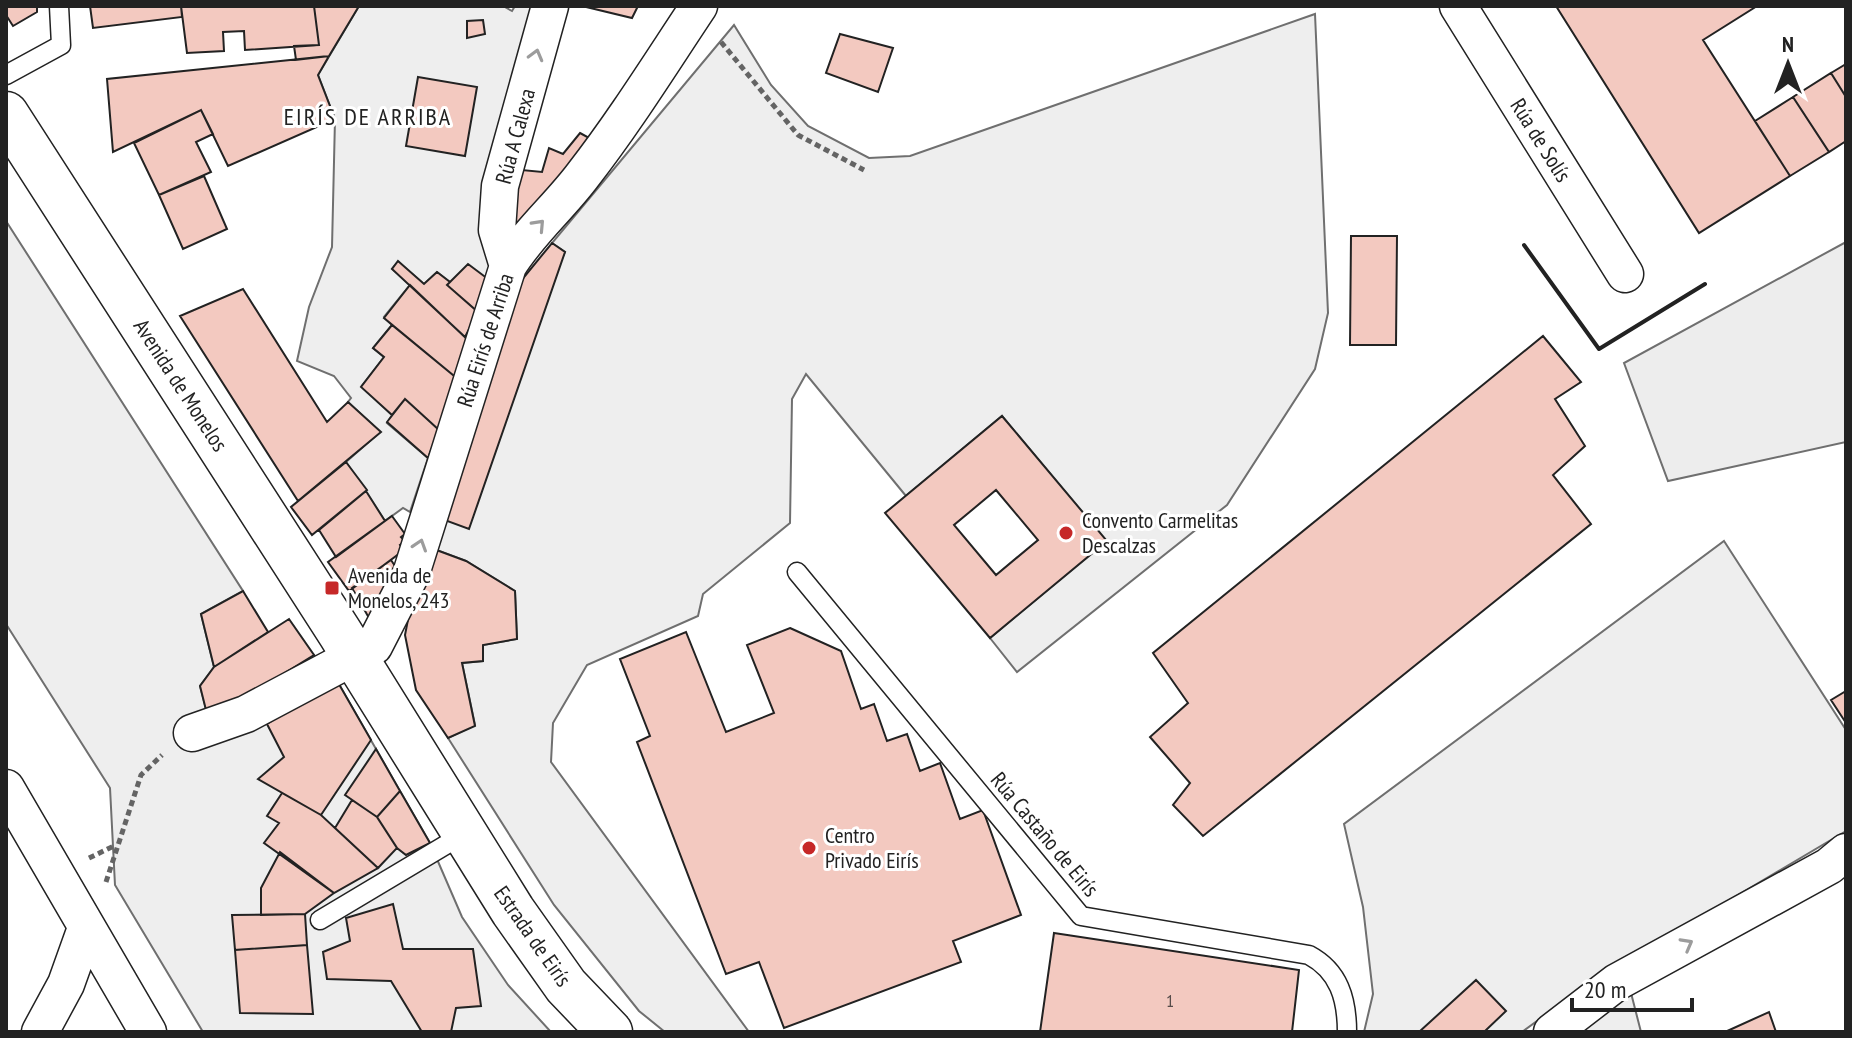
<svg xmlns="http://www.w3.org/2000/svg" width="1852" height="1038" font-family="'PT Sans Narrow',sans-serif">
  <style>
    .green { fill: #eee; stroke: #6f6f6f; stroke-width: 2 }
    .parking { fill: #ededed; stroke: #6f6f6f; stroke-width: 2 }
    .building { fill: #f3c9c0; stroke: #222; stroke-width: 2; fill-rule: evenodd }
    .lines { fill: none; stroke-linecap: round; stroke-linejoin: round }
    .lane-casing { stroke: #222; stroke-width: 21 }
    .street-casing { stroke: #222; stroke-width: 39 }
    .secondary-casing { stroke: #222; stroke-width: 47 }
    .path { stroke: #646464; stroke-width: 5; stroke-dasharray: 6 4; stroke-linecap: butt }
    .lane { stroke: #fff; stroke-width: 18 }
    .street { stroke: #fff; stroke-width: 36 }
    .secondary { stroke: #fff; stroke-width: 44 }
    .wall { stroke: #222; stroke-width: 4 }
    .oneway { stroke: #9c9c9c }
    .poi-dot { fill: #c62828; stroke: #fff; stroke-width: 3 }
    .labels { text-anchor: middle; stroke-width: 6; stroke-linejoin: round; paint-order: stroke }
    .number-label { font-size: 18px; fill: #564c4a }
    .street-label { font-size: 22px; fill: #222; stroke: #fff }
    .poi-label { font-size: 22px; fill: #222; stroke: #fff; text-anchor: start }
    .neighbourhood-label { font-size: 24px; letter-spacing: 2px; fill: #222; stroke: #fff }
  </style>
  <rect width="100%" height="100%" fill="#fff"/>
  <!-- green -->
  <path class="green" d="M359,6H503L512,11L515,6H536L492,282H450L437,272L424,284L398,262L392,269L410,285L384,317L392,325L373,348L384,357L362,386L392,415L387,423L428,458L410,512L403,508L385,521L346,462L380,432L348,402L351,398L334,376L297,361L309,307L332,247L335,119L318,75Z
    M1315,14L1328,313L1315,369L1227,505L1017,672L990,638L1106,541L1002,416L906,496L806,374L792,399L790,523L703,594L698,616L587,665L553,723L551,762L749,1032H665L639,1011L554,905L448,738L475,725L462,663L483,661V645L517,639L515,591L466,561L431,548L565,252L552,243L734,25L771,85L808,126L869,158L910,156Z
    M6,221L243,591L201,614L214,667L200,686L206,709L244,698L314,655L336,679L400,791L430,843L462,917L508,985L551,1032H203L115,885L110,788L6,624Z
    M1724,541L1846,730V831L1585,986L1522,1032H1364L1373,994L1363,907L1344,824Z
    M1630,989L1641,1032H1573Z"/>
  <!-- parking -->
  <path class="parking" d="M1846,242V442L1668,481L1624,363Z"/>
  <!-- building -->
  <path class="building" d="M6,6H37V12L13,26L6,15Z
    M90,6H181L182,17L93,28Z
    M181,6H314L319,45L245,50L244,31L223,32L224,51L187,53Z
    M314,6H359L329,56L296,60L294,46L319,45Z
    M582,6H638L632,18Z
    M1556,6H1757L1703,40L1790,176L1699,233Z
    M483,20L485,34L467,38V21Z
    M840,34L893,48L878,92L826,73Z
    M329,56L318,75L335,119L228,166L201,110L113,152L107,79Z
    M1846,64V97L1831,73Z
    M1831,73L1846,97V141L1829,152L1793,97Z
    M418,77L477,87L465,156L406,146Z
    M1793,97L1829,152L1790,176L1755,121Z
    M201,110L213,134L196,142L211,172L159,195L134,143Z
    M580,133L593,140L525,230L510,223L522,170L542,172L549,148L563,154Z
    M204,176L227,229L183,249L159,195Z
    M1351,236H1397L1396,345H1350Z
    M552,243L565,252L469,529L439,518L520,282Z
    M398,261L424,284L437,272L450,282L447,285L478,312L465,337L392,269Z
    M468,264L492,282L478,312L447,285Z
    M410,285L470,342L459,380L384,318Z
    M243,289L327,422L348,402L381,432L298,501L180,316Z
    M392,325L459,380L439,430L405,399L392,415L361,387L384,357L373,348Z
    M1543,336L1581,382L1555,399L1585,446L1553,475L1591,524L1203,836L1173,805L1190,783L1150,737L1188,703L1153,653Z
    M405,399L439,430L428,458L387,422Z
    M1002,416L1107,541L990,638L885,513ZM996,490L1038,540L996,575L954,525Z
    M346,462L367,490L312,535L291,507Z
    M366,491L385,521L336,557L319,530Z
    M392,516L405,534L401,537L405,541L400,545L404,550L349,591L328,562Z
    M431,548L466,561L515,591L517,639L483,645V661L462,663L475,726L448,738L416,690L405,635L412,599Z
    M391,560L397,569L369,618L352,588Z
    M243,591L268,632L214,667L201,614Z
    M289,619L314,655L244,698L206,710L200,686L214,667Z
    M790,628L841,651L861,709L874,704L887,741L907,734L920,771L940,763L960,819L983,810L1021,915L953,941L961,962L784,1028L759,962L726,974L637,742L650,736L620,659L686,632L726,732L774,713L747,645Z
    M336,679L371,740L321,815L258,779L284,757L267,724Z
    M1846,691V723L1831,700Z
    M376,749L400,791L377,817L345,795Z
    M400,791L430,843L406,855L397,848L377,817Z
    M282,793L321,815L378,868L334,893L264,843L279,823L267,816Z
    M352,800L377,817L397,848L378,868L335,828Z
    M280,852L334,893L305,914L261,915V888Z
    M393,904L403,949H473L481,1006L456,1008L451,1032H422L391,981L327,979L323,952L350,941L346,918Z
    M305,914L307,945L235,950L232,915Z
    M1054,933L1299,970L1292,1032H1040Z
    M307,945L313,1014L240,1013L235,950Z
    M1476,980L1506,1011L1484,1032H1419Z
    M1769,1012L1776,1032H1725Z"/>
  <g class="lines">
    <defs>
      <path id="lane" d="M6,75L61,45L59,6
        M797,572L1081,916L1309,955C1339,971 1347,999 1347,1032
        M320,920L464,834"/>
      <path id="street" d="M1458,6L1625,274
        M508,266L497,230L500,186L550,6
        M192,733L246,714L374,646L411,574L508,266C529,232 559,207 583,175C625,121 661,63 699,6
        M6,788L148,1032
        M40,1032L66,984L86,928
        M1552,1032L1617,982L1829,866L1846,852"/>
      <path id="secondary" d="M6,114L340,633L513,911L566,986L610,1032"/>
    </defs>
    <!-- lane casing -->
    <use href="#lane" class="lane-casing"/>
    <!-- street casing -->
    <use href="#street" class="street-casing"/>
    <!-- secondary casing -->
    <use href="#secondary" class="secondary-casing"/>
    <!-- path -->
    <path class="path" d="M721,42L798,135L864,170
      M89,858L116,845
      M106,882L141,775L162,755"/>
    <!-- lane -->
    <use href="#lane" class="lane"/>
    <!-- street -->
    <use href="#street" class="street"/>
    <!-- secondary -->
    <use href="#secondary" class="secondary"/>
    <!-- wall -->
    <path class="wall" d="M1524,245L1599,349L1705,284"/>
  </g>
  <!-- one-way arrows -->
  <defs><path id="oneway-chevron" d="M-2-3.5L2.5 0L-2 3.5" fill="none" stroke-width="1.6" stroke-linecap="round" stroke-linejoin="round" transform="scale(2)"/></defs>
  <g class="oneway">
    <use href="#oneway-chevron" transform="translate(536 55) rotate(-75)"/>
    <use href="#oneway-chevron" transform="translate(539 225) rotate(-47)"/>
    <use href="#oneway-chevron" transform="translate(420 545) rotate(-72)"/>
    <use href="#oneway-chevron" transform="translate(1687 944) rotate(-29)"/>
  </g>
  <!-- markers -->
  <g class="poi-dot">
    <circle cx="1066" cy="533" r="8"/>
    <rect x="324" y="580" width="16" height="16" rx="4"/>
    <circle cx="809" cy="848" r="8"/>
  </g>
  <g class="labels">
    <!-- number labels -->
    <g class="number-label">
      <text x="1170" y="1007">1</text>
    </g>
    <!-- street labels -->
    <g class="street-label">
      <text transform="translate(515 136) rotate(-75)" y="8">Rúa A Calexa</text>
      <text transform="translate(1541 140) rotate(58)" y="8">Rúa de Solís</text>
      <text transform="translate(485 340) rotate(-72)" y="8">Rúa Eirís de Arriba</text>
      <text transform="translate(181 385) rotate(57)" y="8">Avenida de Monelos</text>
      <text transform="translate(1045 834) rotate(50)" y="8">Rúa Castaño de Eirís</text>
      <text transform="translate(533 936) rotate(55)" y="8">Estrada de Eirís</text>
    </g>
    <!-- poi labels -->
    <g class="poi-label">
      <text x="1082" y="528">Convento Carmelitas<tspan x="1082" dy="25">Descalzas</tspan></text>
      <text x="348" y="583">Avenida de<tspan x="348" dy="25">Monelos, 243</tspan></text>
      <text x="825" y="843">Centro<tspan x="825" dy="25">Privado Eirís</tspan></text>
    </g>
    <!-- neighbourhood labels -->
    <g class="neighbourhood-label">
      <text x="368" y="125">EIRÍS DE ARRIBA</text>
    </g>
  </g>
  <!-- border -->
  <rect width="1852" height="1038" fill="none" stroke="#222222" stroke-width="16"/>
  <!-- north arrow -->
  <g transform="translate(1788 64)" stroke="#ffffff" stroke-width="6" paint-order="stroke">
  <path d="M0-6L14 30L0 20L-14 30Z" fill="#222222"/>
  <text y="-12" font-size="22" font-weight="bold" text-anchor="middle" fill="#222222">N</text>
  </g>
  <!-- scale -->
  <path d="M1572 998v12h120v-12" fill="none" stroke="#222222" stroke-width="4"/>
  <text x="1584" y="998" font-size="24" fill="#222222" stroke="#ffffff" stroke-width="6" paint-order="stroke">20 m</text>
</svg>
